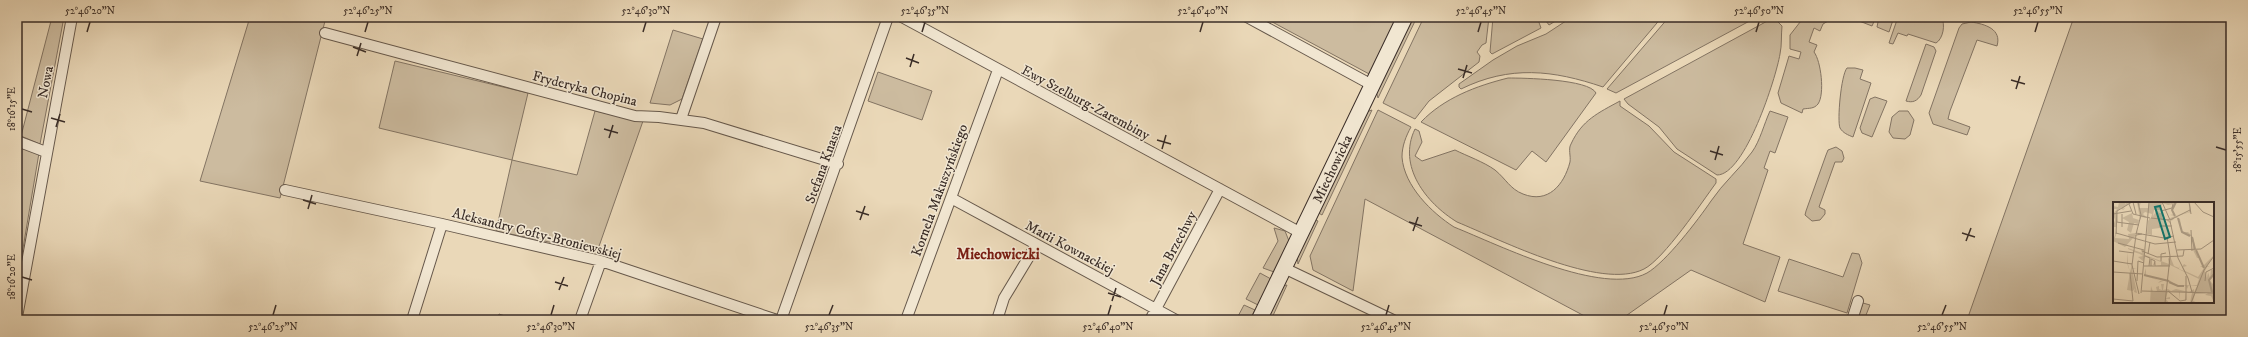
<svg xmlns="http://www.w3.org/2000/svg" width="2248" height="337" font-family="'IM FELL DW Pica',serif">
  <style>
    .green { fill: #ccbb9f; stroke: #837463; fill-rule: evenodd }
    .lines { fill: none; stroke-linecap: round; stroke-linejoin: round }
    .street-casing { stroke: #66584b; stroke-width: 12 }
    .secondary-casing { stroke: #3a2d27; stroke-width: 17 }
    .street { stroke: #f1e6d1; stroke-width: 10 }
    .secondary { stroke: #f1e6d1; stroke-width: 15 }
    .ticks { fill: none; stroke: #3a2d27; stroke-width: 1.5 }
    .labels { text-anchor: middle; stroke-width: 3; stroke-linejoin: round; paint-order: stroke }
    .street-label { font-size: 14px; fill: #3a2d27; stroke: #f1e6d1 }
    .neighbourhood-label { font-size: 15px; font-weight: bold; fill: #7a1f14; stroke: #f1e6d1 }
    .inset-river { fill: none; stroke: #ae9e87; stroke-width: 2 }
    .inset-road { fill: none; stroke: #a4947e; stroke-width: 1 }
    .view { fill: #0f766e; fill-opacity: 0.15; stroke: #0f766e; stroke-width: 2 }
    .inset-edge { fill: none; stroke: #3a2d27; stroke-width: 2 }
    .neatline { fill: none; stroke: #3a2d27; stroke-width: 1.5 }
    .ticks-label { font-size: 10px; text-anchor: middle; fill: #3a2d27 }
  </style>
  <rect width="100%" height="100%" fill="#ead8b8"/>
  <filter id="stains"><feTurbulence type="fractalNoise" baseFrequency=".005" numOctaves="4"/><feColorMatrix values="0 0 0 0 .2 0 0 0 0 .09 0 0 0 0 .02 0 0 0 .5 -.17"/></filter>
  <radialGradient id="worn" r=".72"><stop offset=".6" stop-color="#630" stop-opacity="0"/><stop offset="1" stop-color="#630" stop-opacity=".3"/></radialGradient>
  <!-- green -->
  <path class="green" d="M52,17H64L40,144L21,136Z
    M250,17H308L325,21L280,198L200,181Z
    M1263,17H1386L1397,22L1371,75Z
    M1411,17H1417L1378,98L1376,91Z
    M1424,17H1489L1486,43L1482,45L1477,52L1480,56L1479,62L1429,101L1415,119L1383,103Z
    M1493,17H1537L1541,28L1492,54L1490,52Z
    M1543,17H1562L1549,25Z
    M1572,17H1662L1603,87C1553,70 1510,65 1461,89L1459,87V84L1493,60L1517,46L1546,34Z
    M1669,17H1757L1616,93L1607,89Z
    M1804,17H1835L1823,24L1820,31L1814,28L1809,42L1817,45L1814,52C1821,61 1825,94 1818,104C1814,109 1809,108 1803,109L1802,113L1781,103L1778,93L1789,56L1799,59L1801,52L1790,49V35Z
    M1849,17H1876L1872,26Z
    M1879,17H1894L1889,32L1877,27Z
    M1898,17H1941C1946,24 1943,39 1936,43L1908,34L1907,36L1898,33L1893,44L1889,43Z
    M2074,17H2231V320H1967ZM2114,203H2213V302H2114Z
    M1771,19L1776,20L1782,26C1781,35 1782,45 1780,54C1776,78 1745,175 1717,175L1677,149L1659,127L1628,104L1624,99Z
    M1971,22C1985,24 2002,29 1997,46L1977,40L1950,111L1948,119L1970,127L1967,135L1933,124L1929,113L1959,28L1962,24Z
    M673,30L703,39L682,99L670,105L650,103Z
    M1926,44L1934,47L1936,51L1921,95C1917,101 1913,103 1906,101Z
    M395,61L528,93L512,160L577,175L595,111L643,121L597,252L496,231L512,160L379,128Z
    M1847,68H1855L1863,70L1860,79L1871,83L1853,137C1848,135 1843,133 1840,128C1837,121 1841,75 1847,68Z
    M878,72L932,91L922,120L868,101Z
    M1508,78C1523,78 1589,79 1596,93L1546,162L1532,151L1516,170L1421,122C1444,98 1476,86 1508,78Z
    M1875,97L1887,101L1872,137L1862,133L1860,128L1870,99Z
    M1620,101V106L1649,126L1674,152L1716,179V183C1702,202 1664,259 1644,269C1601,291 1501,240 1457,222C1426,203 1397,166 1415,129L1419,131L1422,142L1415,156L1422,161L1455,150C1467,156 1484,162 1495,170C1506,179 1510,189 1523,194C1548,204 1564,185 1570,162C1571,156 1568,149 1571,144C1582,120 1598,113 1620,101Z
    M1372,110L1322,215L1317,212L1366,112Z
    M1378,110L1411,127C1406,136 1402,146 1402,157C1404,186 1432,213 1454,227C1499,245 1603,297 1647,273C1666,262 1698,220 1711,201C1723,183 1739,170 1752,152C1760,141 1764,124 1770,111L1788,117L1775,153L1770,151L1764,168L1768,170L1743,244L1780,257L1765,302L1691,270L1620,320H1592L1365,199L1353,291L1313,270L1310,256Z
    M1899,111H1908L1914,120L1910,135L1905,139L1893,138L1889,132L1892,117Z
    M17,146L39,153L17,284Z
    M1836,147L1842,151L1844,158L1842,162H1835L1819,207L1825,210V214L1820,220L1812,221L1805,215L1806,211L1826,155L1828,150Z
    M1314,219L1318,221L1298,264L1297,255Z
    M1274,228L1285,231L1289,241L1274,272L1263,268L1278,241Z
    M1852,253L1859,254L1862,263L1847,313L1778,291L1789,259L1843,277Z
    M1260,273L1271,279L1258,305L1246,299Z
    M1287,285L1271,320H1265L1282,286Z
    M1863,303L1870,305L1864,320H1857Z
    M1244,305L1255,310L1250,320H1236Z
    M499,314L517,320H497Z"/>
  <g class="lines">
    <defs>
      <path id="street" d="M902,17L1301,233
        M1247,17L1372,85
        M325,33L635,116L659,117L704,123L838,164
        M681,119L716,17
        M17,141L46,152
        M285,190L442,224L601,261L777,320
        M951,198L1176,320
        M1284,268L1393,320
        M17,317L72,17
        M412,320L442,224
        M580,320L601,261
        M781,320L888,17
        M906,320L998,70
        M997,320L1004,298L1036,245
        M1150,320L1220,189
        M1852,320L1858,301"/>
      <g id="secondary">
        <path id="s1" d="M1259,320L1405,17"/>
      </g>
    </defs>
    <!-- street casing -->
    <use href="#street" class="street-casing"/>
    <!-- secondary casing -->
    <use href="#secondary" class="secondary-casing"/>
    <!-- street -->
    <use href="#street" class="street"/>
    <!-- secondary -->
    <use href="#secondary" class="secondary"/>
  </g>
  <!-- ticks -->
  <path class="ticks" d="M87,32L90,22M365,32L368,22M643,32L646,22M922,32L925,22M1200,32L1203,22M1478,32L1481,22M1756,32L1759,22M2035,32L2038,22M353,47L366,52M357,56L361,43M906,58L919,63M910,67L914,54M1458,69L1472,73M1463,78L1467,65M2011,80L2025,84M2016,89L2020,76M22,109L32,112M51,118L65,122M56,127L60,114M604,129L618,133M609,138L613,125M1157,140L1171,144M2216,147L2226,150M1162,149L1166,135M1710,151L1723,155M1715,160L1719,146M303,200L316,204M308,209L312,195M856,211L869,215M860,220L865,206M1409,222L1422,226M1413,231L1418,217M1962,233L1975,237M1966,241L1971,228M22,277L32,280M555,282L568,286M559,290L564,277M1108,293L1121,297M1112,301L1116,288M273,315L276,305M551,315L554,305M829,315L833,305M1108,315L1111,305M1386,315L1389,305M1664,315L1667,305M1942,315L1946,305"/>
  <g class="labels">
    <!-- street labels -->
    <g class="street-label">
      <text transform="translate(45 82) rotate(-79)" y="5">Nowa</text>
      <text transform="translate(585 88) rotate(14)" y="5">Fryderyka Chopina</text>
      <text transform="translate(1086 102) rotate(28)" y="5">Ewy Szelburg-Zarembiny</text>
      <text transform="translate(823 164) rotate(-70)" y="5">Stefana Knasta</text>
      <text dy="5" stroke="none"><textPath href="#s1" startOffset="168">Miechowicka</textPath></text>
      <text transform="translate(939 190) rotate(-70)" y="5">Kornela Makuszyńskiego</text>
      <text transform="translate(537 233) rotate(14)" y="5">Aleksandry Cofty-Broniewskiej</text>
      <text transform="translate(1070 247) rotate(28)" y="5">Marii Kownackiej</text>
      <text transform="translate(1173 248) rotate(-62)" y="5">Jana Brzechwy</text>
    </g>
    <!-- neighbourhood labels -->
    <g class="neighbourhood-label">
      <text x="998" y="259">Miechowiczki</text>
    </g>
  </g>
  <!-- overview -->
  <g transform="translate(2113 202)">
    <rect width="101" height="101" fill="#ead8b8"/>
    <path d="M6,0H13L12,3L14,0H19L11,5L12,7L10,6L11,8L8,7L11,4L4,9L5,20H4V30L2,36L16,37L15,32L23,31L25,27L23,34L21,35L24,37L20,36L12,45L0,39L4,27L3,25H0L2,18L0,12L4,7H0V4L5,5ZM24,0H28L26,6H35L36,1L32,0H56L58,2L57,0H63L61,6L59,8L62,14L76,10L77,0L78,10L63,14L65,16L67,17L69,30H75L80,35L83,50L87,55L90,64L101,53L94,64L97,65H94L92,69L94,76L95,70L97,76L98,68H101V72L96,78L101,83V100L98,94L92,93L95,91L82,92L80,99L85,101H77L79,91L73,90V98H72V99L73,90H67L66,98V90L56,89L60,93L55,89L53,96L57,95V97H53L56,101H37L38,84L40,90L44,89L43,85L46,84V87L49,88L48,82H51L50,88L55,87L58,89L63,87L76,90L81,87V90L84,84L76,83L74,87L73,84V88V84H65L59,82L53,78L45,81L47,79L42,77L41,83L42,77L31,73L33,66V74L47,79L52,78H56L65,84L76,83L73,73L76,83H84L86,77L57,63L56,72L57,64H41L43,59V64L48,63V60L32,54L30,59L25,55L24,59L25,55L30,54L27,52L30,53L21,50L19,60V62L15,61V62L17,70L19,62L20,66H24L19,67L24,91L21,90L22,86L20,89L14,88L17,70L14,61L2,59L14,61L15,50V61H19L20,49L15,47V46L29,51L28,48H31L32,53L48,59V55H49L48,59L56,62L55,57L57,54L61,64L66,66L67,63L66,67L71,69L69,65L71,62L74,64L70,65L72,69L85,75L91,66L87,64H90L87,56H84L80,48V35L69,30L66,17L62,15L60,18L57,19L58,22L53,18L62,14L57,13L61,12L59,6L61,2L55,3L49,1L48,8H41L40,14L44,8L46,11H48V9H49V16L53,18L47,17V26L39,27V33L34,32L35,19L37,16L46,17L38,16L39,12L32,10L30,12L34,16L28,15L27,18ZM19,11L20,16L26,18L25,22L21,21L18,31L14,28L16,20L9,16Z" fill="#ccbb9f"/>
    <path class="inset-river" d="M62,14L59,8L63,0M65,16L69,30L77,34M79,35L82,47M83,48L91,66M31,73L56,79M56,80L65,84H71M99,90L96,78L101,72"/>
    <path class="inset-road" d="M20,0L23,12M49,0L57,18M76,0L78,12M81,0L90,10L101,15M16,2L20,12L37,16M48,9L59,6L60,2M0,12L18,9M9,12V25M38,16L56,18M57,18L77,8M57,19L65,56L75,76L79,90M3,20L26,23M46,24H59M78,28L79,49M3,31L42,42L63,40M23,31L51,36L61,34M3,32L4,9L19,0M23,32L28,13L25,0M54,35L57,54M5,41L31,48M64,48L88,47L101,38M6,49L21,51M29,49L44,55L70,54L71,48M35,52L37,40M32,54L37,56L36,64M0,59L19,62M48,59V52L53,51M31,64H57M38,64V57L42,59L41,63M0,70L30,72M24,79L25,59L31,61M92,79L93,70L101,66M29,89L101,91M55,89L67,99L73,98M28,91L36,0M26,92L19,63L23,33L29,32M0,97L20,99L17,71M73,98V74M52,101L57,55M78,101L91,68L101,54"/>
    <path class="view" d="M47,4L57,35L52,37L42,5Z"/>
    <rect width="101" height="101" class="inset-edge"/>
  </g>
  <!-- margin -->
  <rect width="2248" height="337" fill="none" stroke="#ead8b8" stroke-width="44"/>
  <rect x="22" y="22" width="2204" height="293" class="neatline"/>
  <g class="ticks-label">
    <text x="90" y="14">52°46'20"N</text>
    <text x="368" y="14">52°46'25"N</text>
    <text x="646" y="14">52°46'30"N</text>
    <text x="925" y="14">52°46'35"N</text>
    <text x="1203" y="14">52°46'40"N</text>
    <text x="1481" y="14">52°46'45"N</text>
    <text x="1759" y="14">52°46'50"N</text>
    <text x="2038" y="14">52°46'55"N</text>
    <text transform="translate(11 109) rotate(-90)" y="4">18°16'15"E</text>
    <text transform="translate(2237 150) rotate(-90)" y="4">18°15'55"E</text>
    <text transform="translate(11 277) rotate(-90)" y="4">18°16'20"E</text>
    <text x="273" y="330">52°46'25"N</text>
    <text x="551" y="330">52°46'30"N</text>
    <text x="829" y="330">52°46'35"N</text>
    <text x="1108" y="330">52°46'40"N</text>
    <text x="1386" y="330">52°46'45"N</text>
    <text x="1664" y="330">52°46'50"N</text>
    <text x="1942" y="330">52°46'55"N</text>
  </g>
  <rect width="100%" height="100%" filter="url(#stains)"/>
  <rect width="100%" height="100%" fill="url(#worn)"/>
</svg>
